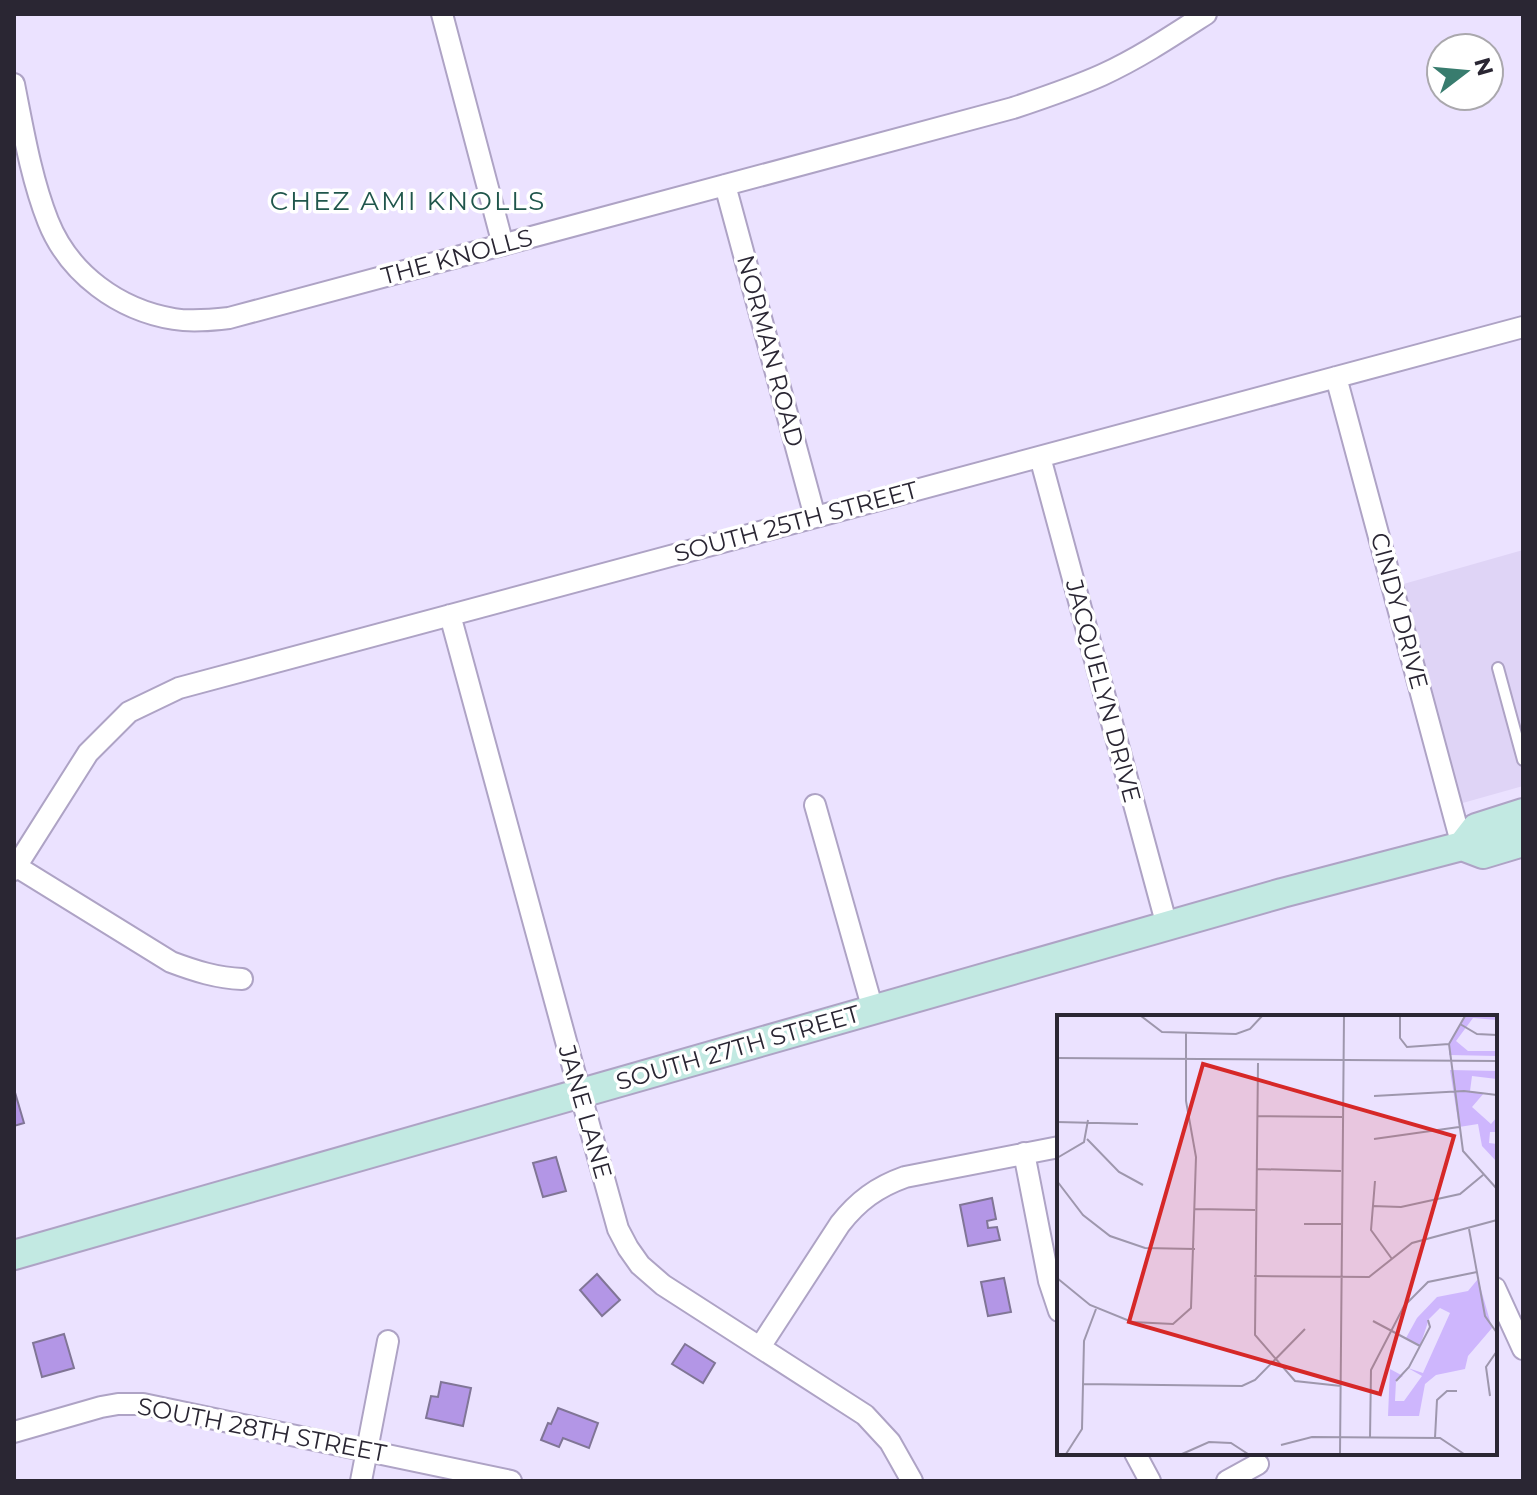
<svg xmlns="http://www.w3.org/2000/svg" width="1537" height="1495" font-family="Montserrat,sans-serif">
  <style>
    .built { fill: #dfd4f6 }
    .building { fill: #b396e6; stroke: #807596; stroke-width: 2 }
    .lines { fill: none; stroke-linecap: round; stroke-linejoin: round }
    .lane-casing { stroke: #aea3c5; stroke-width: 14 }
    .street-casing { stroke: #aea3c5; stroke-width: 24 }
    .secondary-casing { stroke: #aea3c5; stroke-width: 32 }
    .lane { stroke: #fff; stroke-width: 10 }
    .street { stroke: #fff; stroke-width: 20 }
    .secondary { stroke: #c2e9e2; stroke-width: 28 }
    .labels { text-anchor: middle; stroke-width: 7; stroke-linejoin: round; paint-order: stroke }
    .street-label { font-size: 24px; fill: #2a2633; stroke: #fff }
    .neighbourhood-label { font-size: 26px; letter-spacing: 2px; fill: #20564c; stroke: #fff }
    .inset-road { fill: none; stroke: #9e97ad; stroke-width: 2 }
    .view { fill: #d62828; fill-opacity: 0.15; stroke: #d62828; stroke-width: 4 }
    .inset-edge { fill: none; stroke: #2a2633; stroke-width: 4 }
  </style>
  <rect width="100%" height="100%" fill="#ebe2ff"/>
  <!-- built -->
  <path class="built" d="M1523,550V786L1452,806L1393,587Z"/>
  <!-- building -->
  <path class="building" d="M14,1089L24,1123L14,1126Z
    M556,1157L566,1191L543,1197L533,1163Z
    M992,1198L996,1219L987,1221L988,1228L997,1227L1000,1240L968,1246L960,1205Z
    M597,1274L620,1300L602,1316L580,1290Z
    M1004,1278L1011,1312L988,1316L981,1282Z
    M64,1334L74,1368L42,1377L33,1343Z
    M685,1344L715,1363L703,1383L672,1364Z
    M441,1382L471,1388L463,1426L426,1418L431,1396L438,1397Z
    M558,1408L598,1423L589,1448L563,1438L559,1447L541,1440L548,1423L551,1424Z"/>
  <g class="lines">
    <defs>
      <path id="lane" d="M1498,668L1523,760"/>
      <path id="street" d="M442,14L503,245
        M14,84C23,129 31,178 48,221C69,274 119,310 174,319C192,322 211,320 229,318L1013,108C1043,98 1073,88 1102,75C1139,58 1172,36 1206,14
        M725,185L815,517
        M1336,377L1462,846
        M1040,457L1167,926
        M450,615L573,1067L618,1229L628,1248L640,1265L663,1285L865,1415L890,1442L912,1481
        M815,805L873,1010
        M14,865L171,962C195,971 217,978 242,979
        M14,870L88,753L129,712L179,688L1523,327
        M1024,1153L1049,1281L1059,1311
        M1495,1288L1523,1349
        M760,1347L840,1224C858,1201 877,1187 905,1177L1059,1147
        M14,1432L101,1407L118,1404H143L511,1481
        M1135,1453L1150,1481
        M361,1481L388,1341
        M1227,1481L1258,1464"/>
      <path id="secondary" d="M1462,846L1483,854L1523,842
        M14,1255L1282,893L1462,846L1476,828L1523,813"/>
    </defs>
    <!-- lane casing -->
    <use href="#lane" class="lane-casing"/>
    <!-- street casing -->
    <use href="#street" class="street-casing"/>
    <!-- secondary casing -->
    <use href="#secondary" class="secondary-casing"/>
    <!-- lane -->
    <use href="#lane" class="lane"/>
    <!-- street -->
    <use href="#street" class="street"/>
    <!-- secondary -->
    <use href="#secondary" class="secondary"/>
  </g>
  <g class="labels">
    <!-- street labels -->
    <g class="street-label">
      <text transform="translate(457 257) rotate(-15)" y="8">THE KNOLLS</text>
      <text transform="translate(770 351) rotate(75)" y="8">NORMAN ROAD</text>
      <text transform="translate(796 522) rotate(-15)" y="8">SOUTH 25TH STREET</text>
      <text transform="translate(1399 611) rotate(75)" y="8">CINDY DRIVE</text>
      <text transform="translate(1103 691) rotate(75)" y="8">JACQUELYN DRIVE</text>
      <text transform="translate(738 1048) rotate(-16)" y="8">SOUTH 27TH STREET</text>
      <text transform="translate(585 1112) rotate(74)" y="8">JANE LANE</text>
      <text transform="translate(262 1430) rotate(11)" y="8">SOUTH 28TH STREET</text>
    </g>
    <!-- neighbourhood labels -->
    <g class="neighbourhood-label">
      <text x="408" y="210">CHEZ AMI KNOLLS</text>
    </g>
  </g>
  <!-- overview -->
  <g transform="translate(1057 1015)">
    <rect width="440" height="440" fill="#ebe2ff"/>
    <path d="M408,1H440V5L416,3L399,26L411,36H440V41L392,40V29ZM393,55L440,56V64L415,61L413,76L427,78L415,92L434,109L440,102V117H433L432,128L440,129V147L425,131L421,109L402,112ZM421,264L435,313L411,341L408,354L379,360L368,369L362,401H331L333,354L346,361L339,366L338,386H347L365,361L351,353L366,358L393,298L383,293L372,304L363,331L349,323L360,303L380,282L411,276Z" fill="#ceb6fd"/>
    <path class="inset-road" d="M84,1L105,17L179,19L193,14L205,1M343,1V23L350,32L392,29M408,1L392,29L406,136L440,174M403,9L420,19L440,20M0,43L440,46M201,48L198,320L238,366L284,371M317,81L407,76L440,80M200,101L285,102M0,107L81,109M30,124L62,157L86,170M317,124L402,112M0,143L27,127L31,105M199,154L284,156M0,166L26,200L53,221L88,233L138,234M318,166L314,215L335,244M315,191L344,192L403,179L426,160M138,194L198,195M247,209H284M412,214L428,301L440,318M197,261L312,262L355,228L440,205M0,263L33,290L75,307L116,309L134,293L139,142L129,86V18M316,306L363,331M339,366L352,352L373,312L371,305M26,369L185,371L198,365L248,314M433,381L429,352L440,336M313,423L314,355L347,291L371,267L420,257M378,423L380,385L390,376H400M224,430L255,422L383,423L407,439M9,439L25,414L27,326L39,294M125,439L152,427L174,428L191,439M283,439L287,1"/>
    <path class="view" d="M146,49L397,121L323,379L72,307Z"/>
    <rect width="440" height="440" class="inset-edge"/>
  </g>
  <!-- border -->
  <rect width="1537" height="1495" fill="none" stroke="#2a2633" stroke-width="32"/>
  <!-- north arrow -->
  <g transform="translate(1465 72) rotate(74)"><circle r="38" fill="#ffffff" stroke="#aaa8ad" stroke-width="2"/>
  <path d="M0-6L14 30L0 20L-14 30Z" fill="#387c6e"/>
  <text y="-12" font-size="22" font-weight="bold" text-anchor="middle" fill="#2a2633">N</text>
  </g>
</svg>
